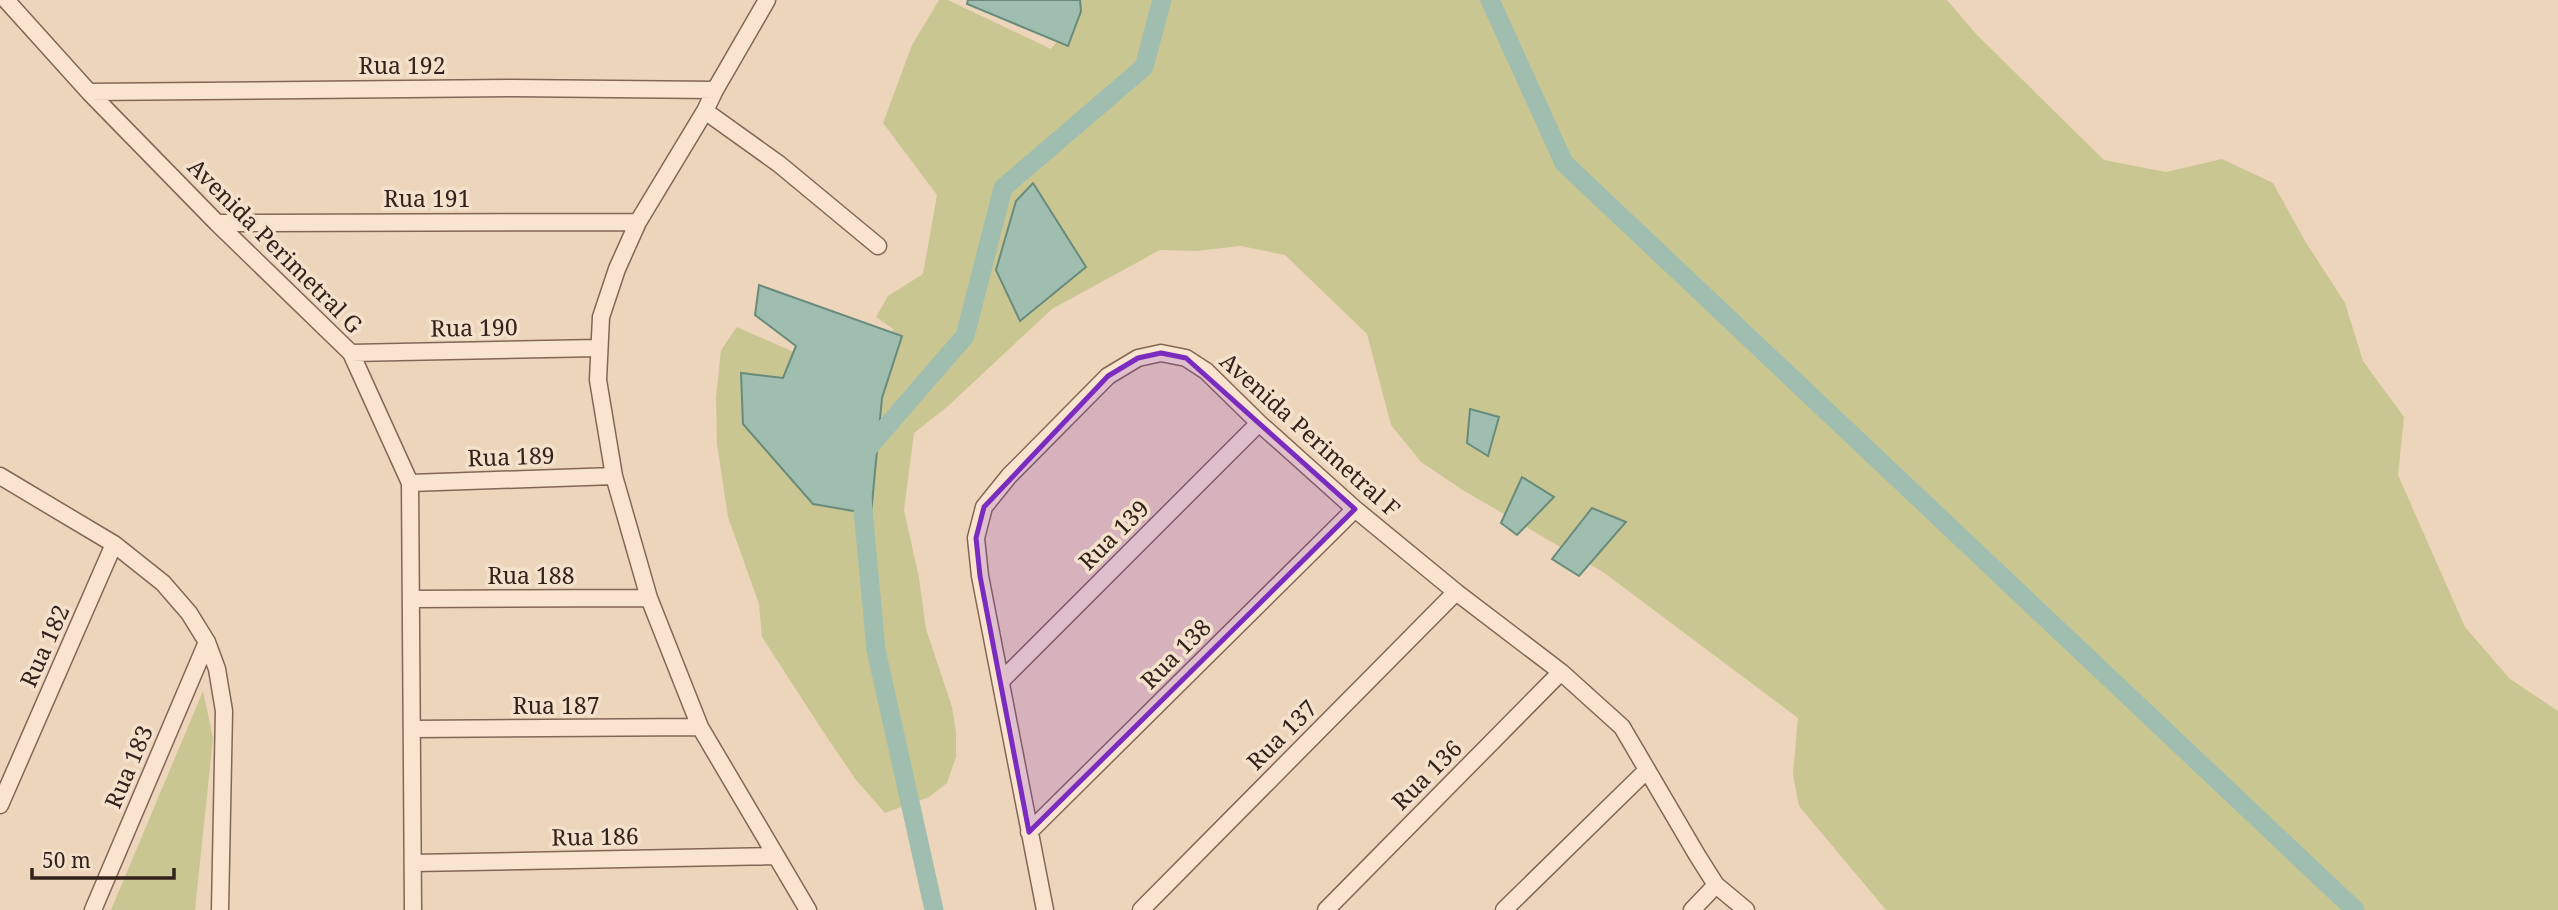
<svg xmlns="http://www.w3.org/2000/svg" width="2558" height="910" font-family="'Noto Serif',serif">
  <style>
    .green { fill: #cac691 }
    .water { fill: #a0beaf; stroke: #688b7c; stroke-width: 2 }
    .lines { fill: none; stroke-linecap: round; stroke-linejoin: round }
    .canal { stroke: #a0beaf; stroke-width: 19 }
    .street-casing { stroke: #846656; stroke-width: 19 }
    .street { stroke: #f8e4cf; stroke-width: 16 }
    .marked { fill: #7b2cbf; fill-opacity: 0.2; stroke: #7b2cbf; stroke-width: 5; stroke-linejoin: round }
    .labels { text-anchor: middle; stroke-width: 7; stroke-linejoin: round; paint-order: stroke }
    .street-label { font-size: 23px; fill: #33221b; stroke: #f4e1cc }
  </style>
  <rect width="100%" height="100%" fill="#edd5bc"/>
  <!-- green -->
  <path class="green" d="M939,0H948L1051,49L1073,21L1071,0H1947L1977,35L2104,160L2166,172L2222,159L2273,183L2305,241L2345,303L2363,361L2404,417L2398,475L2465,627L2510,679L2558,711V910H1886L1799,806L1793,774L1798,718L1603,572L1461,489L1421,462L1391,425L1367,334L1285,255L1241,246L1196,251L1160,250L1052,309L947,407L914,433L904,510L919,578L926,629L952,707L956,732V757L947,783L929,797L885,813L856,780L828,739L762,637L759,604L728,517L717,444L716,397L721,350L737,327L846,375L885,364L893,329L876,317L888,296L923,274L937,195L883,123L912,45Z
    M203,691L213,738L195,910H111Z"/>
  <!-- water -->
  <path class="water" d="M968,0H1080L1081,11L1068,46L967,4Z
    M1033,183L1086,267L1020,321L996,270L1016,201Z
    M759,285L902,336L882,398L871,514L813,504L743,424L741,373L783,378L796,346L755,315Z
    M1470,409L1499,417L1488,456L1467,443Z
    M1522,477L1554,497L1517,535L1501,523Z
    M1592,508L1626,522L1579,576L1552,559Z"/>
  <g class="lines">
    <!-- canal -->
    <path class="canal" d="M1490,0L1564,163L2355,910
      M862,455L965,336L1003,188L1144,67L1162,0
      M861,488L876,650L934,910"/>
    <defs>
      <path id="street" d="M6,0L89,92L217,223L351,353L410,483L413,910
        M767,0L715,90L705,111L638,222L617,269L601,317L598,380L614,476L649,598L700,727L808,910
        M89,92L511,88L715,90
        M705,111L779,164L878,246
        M217,223L638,222
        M351,353L598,348
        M0,476L114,544L163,583L189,613L207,642L217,669L224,711L220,910
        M410,483L614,476
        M412,599L649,598
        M1002,680L1259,423
        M412,729L700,727
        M0,805L114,544
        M1029,832L1355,509
        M414,863L776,856
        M93,910L207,642
        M1045,910L980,576L976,538L984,507L1009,476L1108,376L1138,358L1161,353L1186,358L1206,371L1259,423L1355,509L1456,592L1561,672L1622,727L1697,855L1716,885L1746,910
        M1141,910L1456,592
        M1326,910L1561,672
        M1504,910L1647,770
        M1692,910L1716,885"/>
    </defs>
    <!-- street casing -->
    <use href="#street" class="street-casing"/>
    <!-- street -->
    <use href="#street" class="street"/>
  </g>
  <!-- marked area -->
  <path class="marked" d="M1161,353L1186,358L1355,509L1029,832L980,576L976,538L984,507L1108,376L1138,358Z"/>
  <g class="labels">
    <!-- street labels -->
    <g class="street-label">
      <text x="402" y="74">Rua 192</text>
      <text x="427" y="207">Rua 191</text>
      <text transform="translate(275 246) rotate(45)" y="8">Avenida Perimetral G</text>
      <text transform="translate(474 328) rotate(-1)" y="8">Rua 190</text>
      <text transform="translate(1310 435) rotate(42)" y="8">Avenida Perimetral F</text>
      <text transform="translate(511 457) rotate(-2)" y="8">Rua 189</text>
      <text transform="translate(1114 535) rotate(-45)" y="8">Rua 139</text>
      <text x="531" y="584">Rua 188</text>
      <text transform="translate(45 646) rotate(-66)" y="8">Rua 182</text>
      <text transform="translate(1176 654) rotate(-45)" y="8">Rua 138</text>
      <text x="556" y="714">Rua 187</text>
      <text transform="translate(1282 735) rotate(-45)" y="8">Rua 137</text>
      <text transform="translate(129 767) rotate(-67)" y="8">Rua 183</text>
      <text transform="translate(1427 775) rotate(-45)" y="8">Rua 136</text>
      <text transform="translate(595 837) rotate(-1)" y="8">Rua 186</text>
    </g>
  </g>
  <!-- scale -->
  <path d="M32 868v10h142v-10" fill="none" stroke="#33221b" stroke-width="3.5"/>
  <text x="42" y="868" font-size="21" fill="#33221b" stroke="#f4e1cc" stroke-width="5" paint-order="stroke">50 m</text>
</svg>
